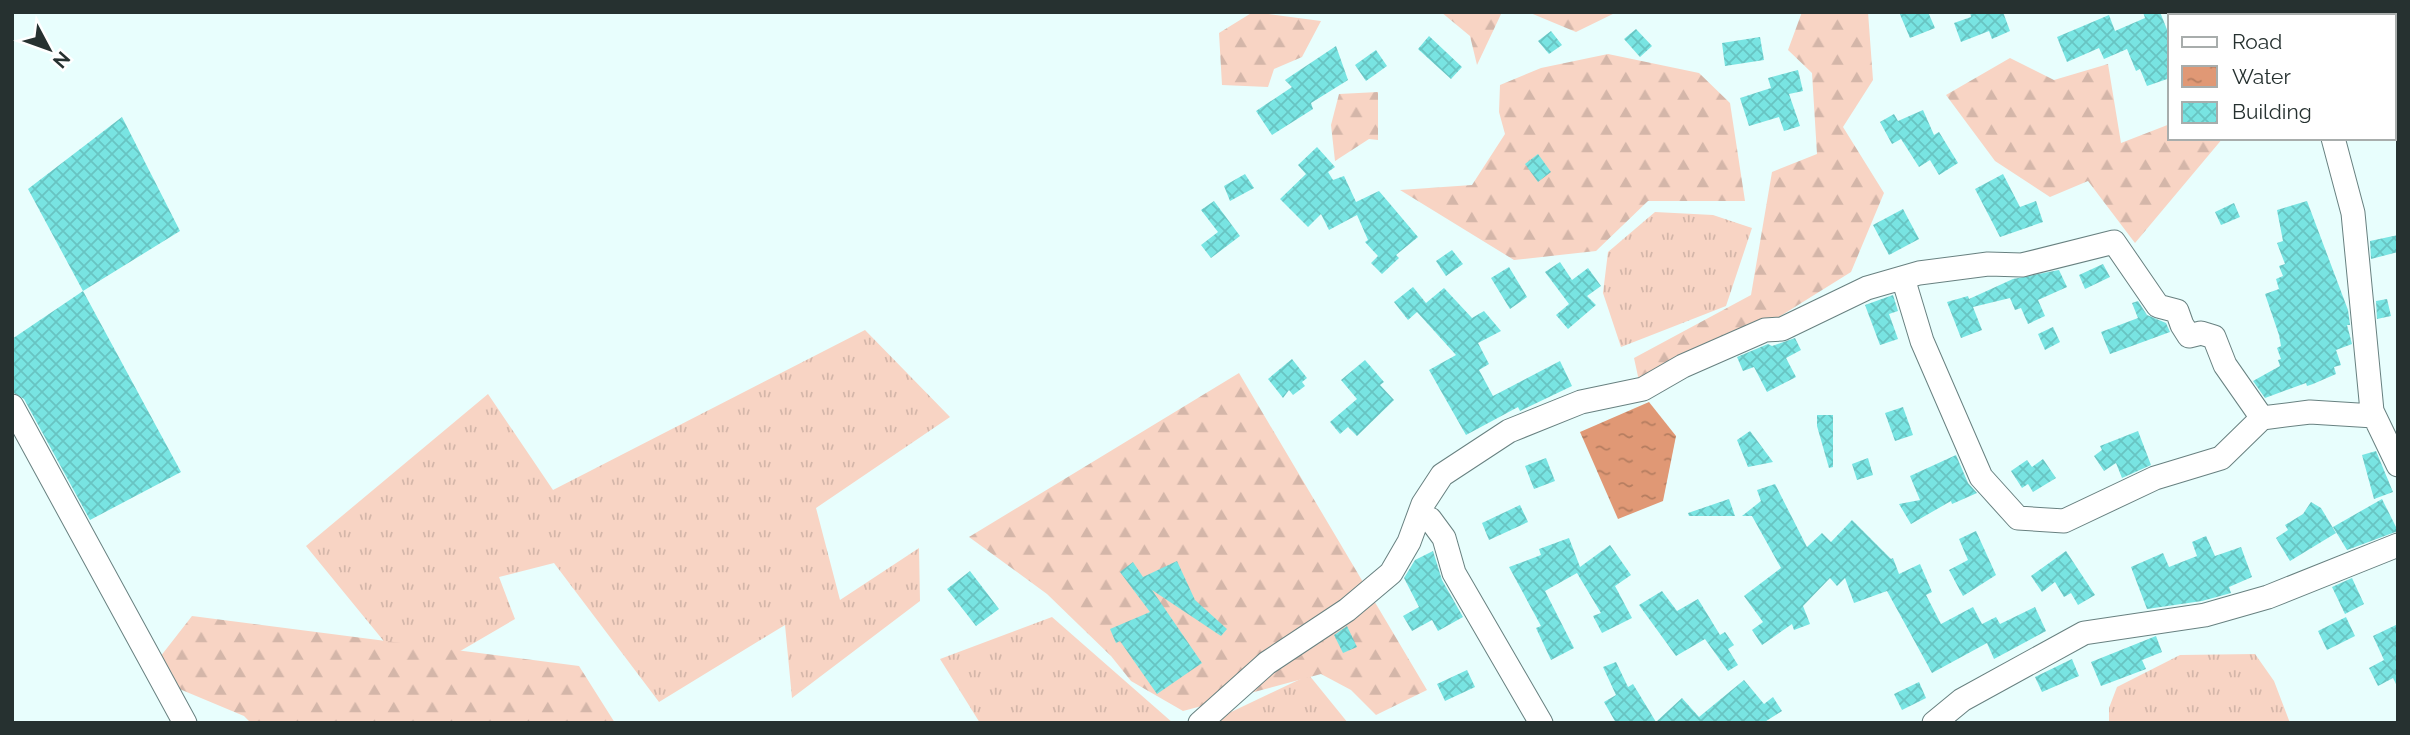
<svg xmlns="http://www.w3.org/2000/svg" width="2410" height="735" font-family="Raleway,sans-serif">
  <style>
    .grass { fill: url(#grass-tufts) }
    .forest { fill: url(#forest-firs) }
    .water { fill: url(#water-ripples) }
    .building { fill: url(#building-cross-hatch) }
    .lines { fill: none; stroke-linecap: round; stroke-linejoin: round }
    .street-casing { stroke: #688180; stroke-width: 25 }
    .street { stroke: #fff; stroke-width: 23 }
  </style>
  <defs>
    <pattern id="grass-tufts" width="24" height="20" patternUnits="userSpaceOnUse" patternTransform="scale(1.75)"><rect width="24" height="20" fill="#f8d4c4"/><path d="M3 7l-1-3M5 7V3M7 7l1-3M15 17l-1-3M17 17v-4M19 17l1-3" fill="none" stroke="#d4b6a9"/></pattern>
    <pattern id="forest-firs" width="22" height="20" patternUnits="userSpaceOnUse" patternTransform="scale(1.75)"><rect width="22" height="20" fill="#f8d4c4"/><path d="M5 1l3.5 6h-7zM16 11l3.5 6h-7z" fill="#d4b6a9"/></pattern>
    <pattern id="water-ripples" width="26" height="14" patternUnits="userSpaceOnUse" patternTransform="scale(1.75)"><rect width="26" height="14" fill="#e09875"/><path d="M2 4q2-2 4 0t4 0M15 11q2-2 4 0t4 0" fill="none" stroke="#b57d60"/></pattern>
    <pattern id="building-cross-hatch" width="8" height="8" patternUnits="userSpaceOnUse" patternTransform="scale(1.75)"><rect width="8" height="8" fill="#78e4e2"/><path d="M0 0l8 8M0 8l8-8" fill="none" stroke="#68c4c2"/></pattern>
  </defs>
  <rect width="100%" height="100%" fill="#e8fefd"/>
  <!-- grass -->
  <path class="grass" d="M1655,212L1713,215L1752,228L1726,306L1621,347L1603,293L1608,252Z
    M865,330L950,417L816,508L840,600L919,548L920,601L792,698L785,625L659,702L554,563L499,577L515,619L414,678L306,546L488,394L553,490Z
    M1052,617L1173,723H980L940,659Z
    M2255,654L2274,681L2290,723H2109V708L2117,687L2180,655Z
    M1309,675L1348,723H1208Z"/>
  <!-- forest -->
  <path class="forest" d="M1253,12L1321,21L1302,57L1274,69L1268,87L1222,85L1219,33Z
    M1441,12H1502L1477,65L1470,36Z
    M1528,12H1617L1576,32Z
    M1802,12H1868L1873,80L1843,127L1884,193L1851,272L1753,333L1639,381L1634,358L1751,295L1772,172L1817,154L1812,73L1788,50Z
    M1608,54L1699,73L1730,103L1745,201H1648L1596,251L1514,260L1400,190L1472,185L1505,134L1499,112L1500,85L1541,68Z
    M2010,58L2054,80L2108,64L2121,143L2170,124V138H2223L2135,243L2088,181L2050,197L1995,161L1946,95Z
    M1378,92V140L1369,139L1335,161L1331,125L1339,94Z
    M1239,373L1427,690L1376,715L1351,690L1321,674L1183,711L1131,681L1111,656L1047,594L969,537Z
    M192,616L579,666L615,723H251L244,716L146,675Z"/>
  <!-- water -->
  <path class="water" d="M1649,402L1676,436L1663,501L1618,519L1580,432Z"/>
  <!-- building -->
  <path class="building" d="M1899,12H1928L1935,28L1910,38Z
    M1970,12H2003L2010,31L1992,39L1989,31L1961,42L1954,23L1971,17Z
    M2143,12H2160L2170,37V78L2147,86L2140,69L2136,71L2127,49L2104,59L2099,48L2067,62L2057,37L2109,15L2115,31L2145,18Z
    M1636,29L1652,46L1640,57L1624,39Z
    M1551,31L1562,45L1549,54L1538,41Z
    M1429,36L1462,67L1451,79L1418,49Z
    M1760,37L1764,60L1725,66L1722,43Z
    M1336,46L1348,80L1311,103L1313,109L1272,135L1256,111L1292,87L1285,80Z
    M1376,50L1387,66L1366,81L1355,65Z
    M1798,70L1803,91L1789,94L1800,126L1784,131L1779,117L1749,126L1740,98L1771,88L1768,78Z
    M1923,110L1934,135L1939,132L1958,163L1939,175L1930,160L1919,167L1901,139L1892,144L1880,122L1894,114L1898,121Z
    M122,117L180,231L83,291L28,189Z
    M1317,147L1335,167L1328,172L1333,180L1344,176L1356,202L1379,191L1418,237L1396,255L1399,258L1382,274L1371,263L1378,256L1365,242L1368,240L1357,215L1329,230L1321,214L1308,227L1280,199L1306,174L1298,165Z
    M1538,154L1551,172L1538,182L1525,164Z
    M1245,174L1254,188L1230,201L1224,186Z
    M2003,174L2020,207L2036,201L2043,222L2000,237L1975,189Z
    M1214,201L1240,236L1211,258L1201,245L1218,232L1201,210Z
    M2307,201L2348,310L2350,325H2347L2352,344L2336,350L2341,365L2334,367L2336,374L2313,384L2307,386L2306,383L2265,398L2253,381L2280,366L2278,360L2281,359L2277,348L2281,346L2279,335L2265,294L2279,289L2276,279L2283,276L2279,266L2285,264L2277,243L2283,241L2277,210Z
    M2234,203L2240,217L2221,225L2215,212Z
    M1903,209L1919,239L1889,255L1873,225Z
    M2398,235V252L2371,259L2370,241Z
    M1452,250L1463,264L1446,276L1436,261Z
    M1560,262L1572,280L1588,268L1601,286L1587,296L1596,305L1568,329L1556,315L1569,304L1545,272Z
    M2103,264L2110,277L2085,289L2079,275Z
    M1509,267L1527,297L1510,309L1491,278Z
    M2059,270L2067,287L2038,300L2045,316L2028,324L2021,308L2015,310L2010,298L1973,307L1982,330L1961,338L1947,302L1968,296L1969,299L2013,279Z
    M1413,287L1426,303L1444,288L1472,318L1484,311L1501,331L1478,343L1489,364L1479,370L1493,396L1560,361L1572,386L1520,411L1518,407L1466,435L1429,370L1456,355L1417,312L1408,320L1394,302Z
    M83,291L181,472L90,520L24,399L12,392V339Z
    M1893,295L1898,311L1889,314L1898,339L1880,345L1865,305Z
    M2387,299L2391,316L2377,319L2376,301Z
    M2138,301L2147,315L2166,323L2170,332L2110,354L2101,332L2138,318L2132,303Z
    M2053,327L2060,342L2045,350L2038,334Z
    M1795,338L1801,350L1786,358L1796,377L1767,392L1754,367L1743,371L1737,357L1768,344L1772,346Z
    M1292,359L1307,378L1302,382L1305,386L1293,395L1289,390L1283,398L1268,379Z
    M1365,360L1384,382L1380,385L1394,400L1357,436L1348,427L1340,434L1330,422L1357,399L1341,380Z
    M1903,407L1913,435L1895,441L1885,413Z
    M1817,415H1833V467L1829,468L1817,426Z
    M1750,431L1773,462L1748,467L1737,440Z
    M2138,431L2151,465L2122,478L2116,463L2104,471L2094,456L2102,450L2100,446Z
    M2376,451L2393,492L2374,499L2362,455Z
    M1956,455L1968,483L1977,493L1952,504L1951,501L1911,524L1899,504L1920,500L1910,476Z
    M1546,458L1555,481L1534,489L1525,466Z
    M1868,458L1873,475L1857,480L1852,464Z
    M2043,459L2056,478L2033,492L2028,484L2022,488L2011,471L2027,460L2032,467Z
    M1775,484L1807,547L1822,533L1831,542L1852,520L1891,559L1893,558L1899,574L1920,564L1932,592L1926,595L1941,624L1973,607L1982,624L1996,617L2000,624L2035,607L2046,631L1994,659L1987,643L1932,673L1887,591L1854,603L1845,578L1837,586L1830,578L1803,606L1810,624L1794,630L1792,624L1762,645L1752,630L1763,622L1744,596L1781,568L1752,516H1742L1761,501L1757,490Z
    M1729,499L1735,516H1689L1688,513Z
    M2382,499L2398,531L2347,550L2333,527Z
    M2311,502L2321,508L2336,533L2290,561L2276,538L2288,530L2285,525L2303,514Z
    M1520,505L1528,522L1489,540L1482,523Z
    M1976,531L1996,575L1963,596L1949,570L1968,560L1959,539Z
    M2206,536L2215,556L2241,547L2252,577L2229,587L2231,593L2202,601L2147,609L2131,567L2163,553L2169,567L2197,556L2192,542Z
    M1569,538L1580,567L1610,545L1631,575L1615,586L1632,618L1602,633L1593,616L1601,613L1577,573L1545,591L1574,648L1551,660L1536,628L1541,626L1509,567L1541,555L1539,549Z
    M1433,551L1442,580L1463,617L1438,631L1432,620L1412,631L1403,616L1419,607L1404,578L1415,560Z
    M2066,551L2095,595L2078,605L2071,593L2064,597L2055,582L2042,592L2031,576Z
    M1177,561L1195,600L1227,629L1221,636L1152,590L1202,663L1157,694L1120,641L1116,643L1110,629L1150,612L1120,572L1133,562L1143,577Z
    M970,571L999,609L976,626L947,589Z
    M2352,578L2364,604L2345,614L2332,587Z
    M1662,591L1677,611L1698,599L1720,635L1725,632L1734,645L1728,649L1738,665L1728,671L1705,639L1676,656L1639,605Z
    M2346,617L2355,636L2327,650L2318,631Z
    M2398,624V688L2393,678L2378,686L2369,668L2384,660L2373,636Z
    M1347,626L1357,647L1343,653L1334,635Z
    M2156,636L2162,652L2142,660L2146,669L2101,686L2091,662Z
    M2072,659L2079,676L2042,692L2035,677Z
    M1616,662L1628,687L1633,684L1656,722L1682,698L1699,717L1744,680L1764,704L1773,697L1782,711L1763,723H1616L1604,702L1616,695L1603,667Z
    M1467,670L1475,687L1445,701L1437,684Z
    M1919,682L1926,698L1902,710L1894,694Z"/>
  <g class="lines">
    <defs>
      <path id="street" d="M2296,12L2297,16
        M2333,138L2353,213L2372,411L2398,465
        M1903,278L1922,341L1981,477L2018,518L2064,521L2155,478L2221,458L2262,418
        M12,406L185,723
        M1419,517L1430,519L1444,538L1454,573L1541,723
        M1200,723L1267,663L1347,610L1391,573L1409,542L1423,504L1442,475L1509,431L1581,402L1643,389L1683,366L1765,330L1782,329L1867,288L1919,273L1988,264L2022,265L2114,242L2158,306L2177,311L2182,325L2189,336L2201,333L2214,337L2225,365L2262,418L2310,412L2374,416
        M1934,723L1962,700L2084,633L2205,615L2268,597L2398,545"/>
    </defs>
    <!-- street casing -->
    <use href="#street" class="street-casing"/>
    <!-- street -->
    <use href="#street" class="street"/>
  </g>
  <!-- border -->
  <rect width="2410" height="735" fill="none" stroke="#263130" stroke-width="28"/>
  <!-- legend -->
  <rect x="2168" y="14" width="228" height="126" fill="#ffffff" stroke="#a8adac" stroke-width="2"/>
  <rect x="2182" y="37" width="35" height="10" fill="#ffffff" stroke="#a8adac" stroke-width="2"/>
  <text x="2232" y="49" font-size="21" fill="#263130">Road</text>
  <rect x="2182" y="66" width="35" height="21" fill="url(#water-ripples)" stroke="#a8adac" stroke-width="2"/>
  <text x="2232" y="84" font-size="21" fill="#263130">Water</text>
  <rect x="2182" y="102" width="35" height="21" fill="url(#building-cross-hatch)" stroke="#a8adac" stroke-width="2"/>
  <text x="2232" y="119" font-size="21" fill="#263130">Building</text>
  <!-- north arrow -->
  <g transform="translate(49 49) rotate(131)" stroke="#ffffff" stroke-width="5" paint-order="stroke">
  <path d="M0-5L12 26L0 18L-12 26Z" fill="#263130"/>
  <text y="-10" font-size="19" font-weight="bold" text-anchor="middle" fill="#263130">N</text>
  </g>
</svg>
